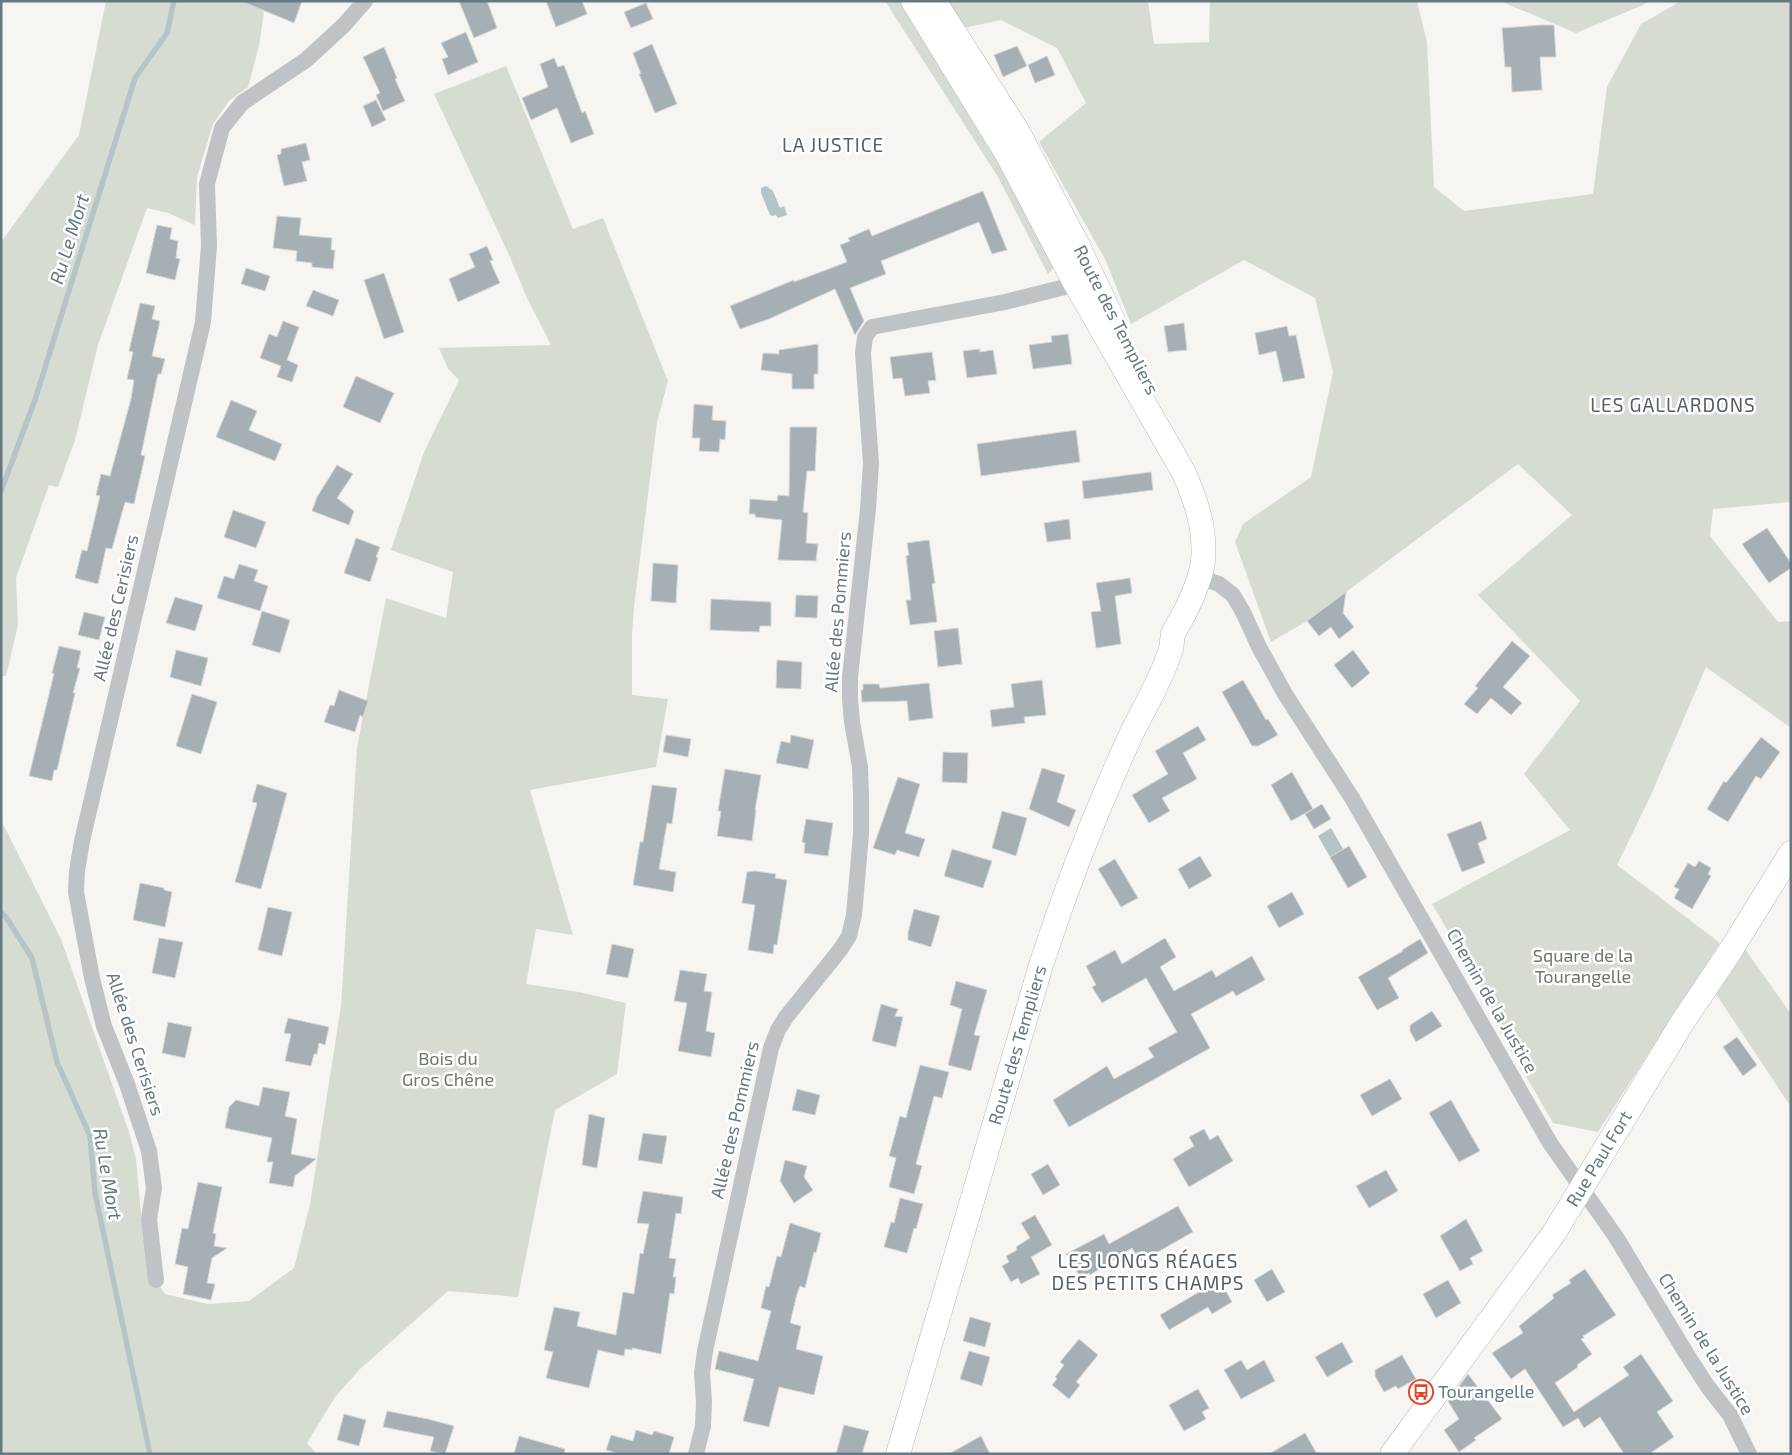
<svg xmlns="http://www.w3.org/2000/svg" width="1792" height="1455" font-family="'Exo 2',sans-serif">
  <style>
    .green { fill: #d7dcd3 }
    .water { fill: #b5c4c6 }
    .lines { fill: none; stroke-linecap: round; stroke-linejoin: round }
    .stream { stroke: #b5c4c6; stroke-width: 5.5 }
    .building { fill: #a5afb4; stroke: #d7d7d5 }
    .secondary-casing { stroke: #b3b9bd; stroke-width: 25 }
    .street { stroke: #bfc3c6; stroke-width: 16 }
    .secondary { stroke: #fff; stroke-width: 24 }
    .labels { text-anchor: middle; stroke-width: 5; stroke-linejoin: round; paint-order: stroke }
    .street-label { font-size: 18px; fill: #657883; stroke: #fff }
    .park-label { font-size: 18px; fill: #6a7a64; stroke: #fff }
    .poi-label { font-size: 18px; fill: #657883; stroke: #fff; text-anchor: start }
    .neighbourhood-label { font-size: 19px; letter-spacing: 1px; fill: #536068; stroke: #fff }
    .water-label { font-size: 19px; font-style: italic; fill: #607a7f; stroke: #fff }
  </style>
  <rect width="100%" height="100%" fill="#f6f5f2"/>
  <!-- green -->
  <path class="green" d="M106,1H263L262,11L264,12L259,46L248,87L229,101L213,124L197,177L195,225L168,213L147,208L98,345L75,440L58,487L49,485L16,578L18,625L6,676H1V242L79,135Z
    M885,1H901L979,124L1054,268L1048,274L998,177Z
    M947,1H1148L1154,44L1209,42L1210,1H1417L1427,42L1434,187L1464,211L1593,194L1607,87L1641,24L1681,1H1791V502L1713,509L1710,536L1778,622L1791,621V728L1706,667L1651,795L1617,865L1720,943L1598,1132L1553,1123L1495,1023L1499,1021L1471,970L1432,904L1570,830L1524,774L1580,701L1478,595L1572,515L1518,464L1307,621L1271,642L1235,542L1243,524L1311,477L1333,372L1315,298L1244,260L1131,324L1106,261L1039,142L1086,103L1057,48L1001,20L964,28Z
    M1500,1H1649L1643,5L1576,33Z
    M506,66L573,229L603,218L668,381L657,422L634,607L632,635V695L668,699L656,767L530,790L573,935L536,929L526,984L579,992L626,1003L617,1074L555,1110L518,1297L448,1291L360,1369L335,1397L307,1443L317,1454H1V820L61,939L129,1132L136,1159L143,1236L156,1280L165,1294L208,1304L249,1301L294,1268L310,1204L341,1006L357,747L386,598L446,618L453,572L391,550L424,452L459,380L448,369L439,348L551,345L527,298L509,255L434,94Z
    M1745,949L1791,1014V1107L1716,994Z"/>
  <!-- water -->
  <path class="water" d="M766,186L773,191L780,208L784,206L787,215L778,218L776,215L773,216L770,215L761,193V188Z
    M1331,828L1343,849L1330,857L1318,836Z"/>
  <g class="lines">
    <!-- stream -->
    <path class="stream" d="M1,491L35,400L135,78L167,33L174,1
      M1,913L6,917L32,958L57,1062L90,1136L95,1193L150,1454"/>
  </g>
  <!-- building -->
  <path class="building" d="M241,1H302L294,23Z
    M459,1H487L497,28L474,38Z
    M546,1H582L587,14L556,27Z
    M646,3L653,19L631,28L624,12Z
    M1542,25H1554L1556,57H1540L1542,90L1512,92L1511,67H1505L1502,28Z
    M466,32L478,62L448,75L442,59L448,57L441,43Z
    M652,44L677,104L655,113L639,74H641L633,53Z
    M1017,46L1027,66L1003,77L994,55Z
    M384,47L397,78L395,79L405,101L383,111L376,95L380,93L363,57Z
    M1047,56L1055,75L1035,83L1028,65Z
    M554,58L558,67L564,65L582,113L585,111L594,134L571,143L557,108L531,120L522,98L548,87L540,64Z
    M376,100L386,120L372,127L363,106Z
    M306,143L310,160L302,162L307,181L284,186L277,155L281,154V149Z
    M983,191L1007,250L992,254L979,222L881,261L886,274L850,288L864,321L855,335L835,289L769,319L740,329L730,306L794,280V282L847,262L840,245L850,241L848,238L869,229L872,236Z
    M277,216L301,218L299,235L332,238L331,250H335L333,269L312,267V263L296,261L297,251L273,248Z
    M157,225L172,228L170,239L178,241L176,258L180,259L175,280L146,273Z
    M487,246L493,260L490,261L500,283L458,302L449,279L475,267L469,254Z
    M246,268L270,276L265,291L241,284Z
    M384,273L404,332L384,339L364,280Z
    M313,290L339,300L333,316L306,306Z
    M140,303L155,306L152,319L160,321L152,356L165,359L161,374H158L141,455L145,456L134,504L125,502L112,549L106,548L98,584L75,578L82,550L87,551L100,496L96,495L101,474L110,476L131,399L134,380L127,379L133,352L129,351Z
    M283,321L299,327L287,360L298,365L292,382L277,377L281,366L260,358L269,334L277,337Z
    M1184,323L1187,350L1168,352L1164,326Z
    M1287,326L1289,336L1296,335L1305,378L1283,382L1276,351L1259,355L1255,333Z
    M1068,334L1072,364L1033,369L1029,345L1052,342L1051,336Z
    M818,344V374H814V389H792V374L761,370L763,353L779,354V350Z
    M980,349V352L993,350L997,374L967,378L963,351Z
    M932,352L936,380L928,381L930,393L905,396L902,378L893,379L890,357Z
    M356,376L394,393L380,423L343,407Z
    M231,400L257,411L249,430L282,444L275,461L216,437Z
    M694,404L713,406L712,420L726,421L725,440L720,439L719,452L699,451L700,438H692Z
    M790,427H817L815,471H807L803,512L808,513L806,543L818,544L816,561L778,560L782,520L755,517V514H749L750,499L777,501L778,495L789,496Z
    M1076,430L1080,462L981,476L977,444Z
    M337,465L353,474L337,498L354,511L349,525L312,511L317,497Z
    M1151,472L1153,490L1084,499L1082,481Z
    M233,510L266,522L256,548L224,537Z
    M1069,519L1071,539L1047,542L1044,523Z
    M1767,528L1791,563V568L1769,583L1742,544Z
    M356,538L380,547L376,557L378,558L370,582L344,573Z
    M929,540L935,583L932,584L937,622L910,625L906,600H911L906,556L909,555L907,543Z
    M653,563L678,565L676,603L651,601Z
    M239,564L258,570L254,581L268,586L260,611L217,598L224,576L234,579Z
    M1130,578L1132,593L1115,596L1121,644L1096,648L1091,612L1101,611L1096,583Z
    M1346,592L1343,613L1354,627L1339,639L1331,627L1319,636L1307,621Z
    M796,595L818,596L817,618L795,617Z
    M175,597L203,605L195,631L166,623Z
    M711,599L771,602V626H760L759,632L710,630Z
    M262,611L290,620L280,653L252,645Z
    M84,612L105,617L99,640L78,635Z
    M958,628L962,664L938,667L934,631Z
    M1512,641L1530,656L1503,687L1522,703L1511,715L1491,698L1477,714L1464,704L1478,688L1475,686Z
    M59,646L81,651L77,668H80L73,693H75L57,770H54L52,781L29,776L54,674L52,673Z
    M176,650L208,658L201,686L170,677Z
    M1353,650L1370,673L1352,688L1334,665Z
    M777,660L802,662L801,689L776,688Z
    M1042,680L1046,715L1024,717L1025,723L992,727L990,710L1014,707L1011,684Z
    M1243,680L1266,720L1268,719L1278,735L1258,746H1252L1222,692Z
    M929,683L933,718L909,721L907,701L862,702L861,690H863V684H879L880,688Z
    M339,690L368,701L363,717L360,715L355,732L324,722L330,705L334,706Z
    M192,694L217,702L201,754L176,746Z
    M1198,726L1206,740L1183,753L1197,779L1162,798L1170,811L1149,823L1132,795L1168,774L1155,751Z
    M666,735L691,739L688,757L663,752Z
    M791,735L814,740L808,769L776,763L781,741L790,743Z
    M1761,737L1780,752L1761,779L1756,776L1728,822L1707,809L1724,781L1726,783Z
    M943,752L968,753L967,783L942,782Z
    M1042,768L1065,775L1057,802L1076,810L1069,827L1029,809Z
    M725,769L761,775L755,810H756L752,841L717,836L721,811H718Z
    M1292,772L1313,809L1291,821L1271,785Z
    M898,777L920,784L905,833L925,839L919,857L897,850L895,855L873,848Z
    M257,784L287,793L261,889L235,882L257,803L252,802Z
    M652,785L677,788L672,824L667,823L659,869L676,872L673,892L633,885L640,842H643Z
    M1322,804L1331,819L1314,829L1305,814Z
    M1002,811L1027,818L1016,856L992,848Z
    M806,819L833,823L828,856L804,853L805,843L802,842Z
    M1481,821L1487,839L1478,843L1485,863L1462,872L1447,834Z
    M1349,846L1367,877L1348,888L1330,857Z
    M952,849L992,861L983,888L944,876Z
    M1200,856L1212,876L1189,889L1178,869Z
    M1115,859L1138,898L1121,907L1098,869Z
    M1699,861L1711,868L1708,874L1711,876L1692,909L1674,898L1679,889L1674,887L1688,863L1695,867Z
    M755,871L776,874L775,878L787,880L777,945L774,944L773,954L748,950L755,905L742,903L747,872Z
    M140,883L164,888V890L172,892L165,927L133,920Z
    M1292,892L1304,914L1279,928L1267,906Z
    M268,907L292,912L282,956L258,950Z
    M914,909L940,916L931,947L908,940V933Z
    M159,938L183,942L175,978L152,973Z
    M1165,938L1176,957L1160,967L1174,991L1212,970L1216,977L1252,956L1265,980L1236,996L1233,991L1191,1014L1210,1048L1069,1127L1053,1100L1107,1066L1114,1079L1154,1057L1148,1048L1177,1032L1146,978L1102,1003L1092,987L1096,985L1086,966L1115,950L1122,964Z
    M1420,939L1428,953L1388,978L1399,998L1377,1010L1358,977L1403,951L1402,950Z
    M612,944L634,949L628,978L606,974Z
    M680,970L707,974L704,991L712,992L706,1031L715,1033L711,1057L678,1051L687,1003L674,1001Z
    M956,981L987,990L974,1035L980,1036L971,1071L948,1065L962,1009L950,1005Z
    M881,1004L898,1009L895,1016L903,1017L896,1047L872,1041Z
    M1432,1011L1442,1026L1416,1042L1410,1031V1025Z
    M288,1018L329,1027L325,1045L319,1043L317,1054H314L311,1066L285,1061L291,1034L284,1033Z
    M168,1022L192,1027L185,1058L162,1053Z
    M1737,1037L1757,1065L1743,1076L1723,1047Z
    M920,1065L949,1072L942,1098L934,1096L916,1164L922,1166L914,1194L889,1187L896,1158L889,1156L900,1116L906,1118Z
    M1390,1079L1402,1099L1372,1116L1360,1095Z
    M263,1087L290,1092L285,1116L297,1119L291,1154L316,1159L295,1176L293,1187L269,1183L273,1162H267L272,1138L225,1128L229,1107L236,1100L259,1106Z
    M797,1089L820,1095L815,1115L792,1110Z
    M1451,1100L1480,1151L1459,1162L1429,1113Z
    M589,1114L605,1118L597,1168L582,1165Z
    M1204,1129L1210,1140L1218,1135L1233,1161L1189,1187L1173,1159L1194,1146L1189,1137Z
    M643,1133L667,1136L662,1164L638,1160Z
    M785,1160L807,1166L804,1177L813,1190L794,1203L780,1181Z
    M1048,1164L1060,1185L1043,1195L1031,1174Z
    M1386,1170L1398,1191L1369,1208L1356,1186Z
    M198,1182L222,1187L213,1233L216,1234L214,1246L227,1248L212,1258L207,1283L215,1284L211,1300L183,1294L188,1267L175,1264L182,1228L188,1229Z
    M643,1191L683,1197L681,1214L676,1213L669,1258L676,1259L673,1277H676L674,1294L670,1293L661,1354L632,1348V1350L625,1349L624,1356L598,1350L589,1388L546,1378L553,1352L544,1350L554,1307L580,1312L577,1326L616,1335L623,1292L634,1294L640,1253L643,1254L649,1224L637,1223Z
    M900,1198L923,1204L916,1229L914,1228L907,1253L884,1247L891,1222L894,1223Z
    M1178,1206L1193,1232L1140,1262L1132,1248L1090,1275L1089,1273L1081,1278L1066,1254L1104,1234L1109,1244Z
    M1035,1215L1052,1245L1031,1257L1040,1274L1021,1284L1018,1278L1011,1282L1002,1266L1009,1262L1006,1256L1017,1250L1016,1247L1030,1238L1021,1223Z
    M1466,1219L1483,1251L1470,1258L1473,1264L1460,1271L1440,1236Z
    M790,1223L821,1233L816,1253L814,1252L805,1288L800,1286L797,1294L790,1323L801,1326L796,1349L823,1356L814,1395L779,1387L769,1427L743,1421L754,1379L715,1369L719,1351L758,1361L771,1311L761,1308L766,1286L769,1287L777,1256L781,1257Z
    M1272,1269L1285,1292L1267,1302L1254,1280Z
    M1585,1269L1616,1315L1583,1336L1584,1338L1581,1339L1592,1354L1577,1365L1578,1367L1555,1383L1574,1412L1629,1375L1623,1367L1641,1354L1673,1401L1657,1412L1674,1437L1649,1454H1624L1600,1417L1584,1428L1578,1418L1563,1427L1525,1369L1511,1379L1492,1353L1523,1333L1519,1326L1554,1298L1552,1295L1571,1283L1569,1280Z
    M1218,1277L1232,1302L1212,1314L1208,1307L1169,1330L1160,1315L1199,1292L1197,1289Z
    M1448,1280L1461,1303L1436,1318L1423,1294Z
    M970,1317L991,1323L985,1347L963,1341Z
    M1079,1339L1098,1355L1076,1382L1080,1385L1069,1399L1052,1385L1057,1379L1055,1377L1064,1365L1060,1362Z
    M1342,1342L1353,1362L1327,1377L1315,1357Z
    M969,1351L990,1357L982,1386L960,1379Z
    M1402,1355L1416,1379L1398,1389L1396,1386L1384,1392L1375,1376V1370Z
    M1241,1360L1247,1370L1264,1360L1275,1381L1241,1399L1224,1370Z
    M1468,1374L1502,1419L1474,1438L1476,1440L1459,1452L1444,1430L1459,1419L1448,1401Z
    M1198,1389L1209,1408L1202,1412L1206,1419L1184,1431L1169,1405Z
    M387,1411L428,1419L454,1426L445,1454L430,1451L434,1437L383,1427Z
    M344,1414L366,1420L359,1446L337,1440Z
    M844,1425L869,1431L862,1454H836Z
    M636,1430L652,1435L654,1431L674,1437L669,1454H620L606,1450L611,1435L633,1441Z
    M1305,1433L1317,1454H1269Z
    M519,1436L565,1449L564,1454H514Z
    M981,1436L990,1454H949Z"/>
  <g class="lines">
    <defs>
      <g id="secondary">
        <path d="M934,1L1018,132L1076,242L1113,320"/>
        <path id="s1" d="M898,1454L1041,965C1066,888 1095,813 1129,739C1142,711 1162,679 1171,649C1172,645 1172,639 1173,634C1176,627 1180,621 1184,614C1192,598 1201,579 1203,561C1206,529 1196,501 1184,473L1075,283L1007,154L913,1"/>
        <path id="s2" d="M1392,1454L1554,1233L1682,1023L1729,953L1791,853"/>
      </g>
    </defs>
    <!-- secondary casing -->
    <use href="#secondary" class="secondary-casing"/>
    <!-- street -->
    <path class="street" d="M1199,577L1219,584L1233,595L1243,612L1259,647L1285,694L1352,798L1550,1143L1616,1237L1686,1353L1708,1387L1730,1415L1749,1454
      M156,1280L149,1219L154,1188L149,1151L127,1084L104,1026L92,978L76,892L77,871L82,841L203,322L209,246L207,184L222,128L242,103L306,60L344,25L365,1
      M696,1454L703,1426L704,1402L702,1373L705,1351L771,1048L778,1030L786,1017L840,950L849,936L854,915L861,834V795L860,767L852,722L850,699V677L868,509L871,463L863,353L865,337L872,327L1005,302L1069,286L1083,278"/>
    <!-- secondary -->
    <use href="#secondary" class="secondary"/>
  </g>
  <!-- icons -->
  <defs>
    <symbol id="bus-ring" viewBox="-11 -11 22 22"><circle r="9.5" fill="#fff" stroke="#e14326" stroke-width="1.5"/><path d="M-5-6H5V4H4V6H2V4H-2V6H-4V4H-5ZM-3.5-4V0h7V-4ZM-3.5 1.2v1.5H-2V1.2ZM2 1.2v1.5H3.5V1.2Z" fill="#e14326"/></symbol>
  </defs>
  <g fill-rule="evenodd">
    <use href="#bus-ring" x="1407" y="1378" width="28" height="28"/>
  </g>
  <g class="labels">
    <!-- street labels -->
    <g class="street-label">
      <text transform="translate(1116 320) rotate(63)" y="6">Route des Templiers</text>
      <text transform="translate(116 608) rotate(-77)" y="6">Allée des Cerisiers</text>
      <text transform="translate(838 612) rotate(-85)" y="6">Allée des Pommiers</text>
      <text transform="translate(1492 1001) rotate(60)" y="6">Chemin de la Justice</text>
      <text transform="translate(135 1044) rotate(72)" y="6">Allée des Cerisiers</text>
      <text dy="6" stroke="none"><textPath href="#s1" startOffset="426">Route des Templiers</textPath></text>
      <text transform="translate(735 1120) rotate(-77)" y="6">Allée des Pommiers</text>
      <text dy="6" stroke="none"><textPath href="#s2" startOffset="361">Rue Paul Fort</textPath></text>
      <text transform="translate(1706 1344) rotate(58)" y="6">Chemin de la Justice</text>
    </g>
    <!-- park labels -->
    <g class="park-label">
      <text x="1583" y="962">Square de la<tspan x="1583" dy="21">Tourangelle</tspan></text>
      <text x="448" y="1065">Bois du<tspan x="448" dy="21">Gros Chêne</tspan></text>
    </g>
    <!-- poi labels -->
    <g class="poi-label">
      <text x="1438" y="1398">Tourangelle</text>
    </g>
    <!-- neighbourhood labels -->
    <g class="neighbourhood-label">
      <text x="833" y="152">LA JUSTICE</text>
      <text x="1673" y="412">LES GALLARDONS</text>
      <text x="1148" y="1268">LES LONGS RÉAGES<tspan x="1148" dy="22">DES PETITS CHAMPS</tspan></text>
    </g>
    <!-- water labels -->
    <g class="water-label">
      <text transform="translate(69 239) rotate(-73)" y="7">Ru Le Mort</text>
      <text transform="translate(108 1174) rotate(80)" y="7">Ru Le Mort</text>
    </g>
  </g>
  <!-- border -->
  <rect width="1792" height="1455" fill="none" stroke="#657883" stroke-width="5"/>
</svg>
